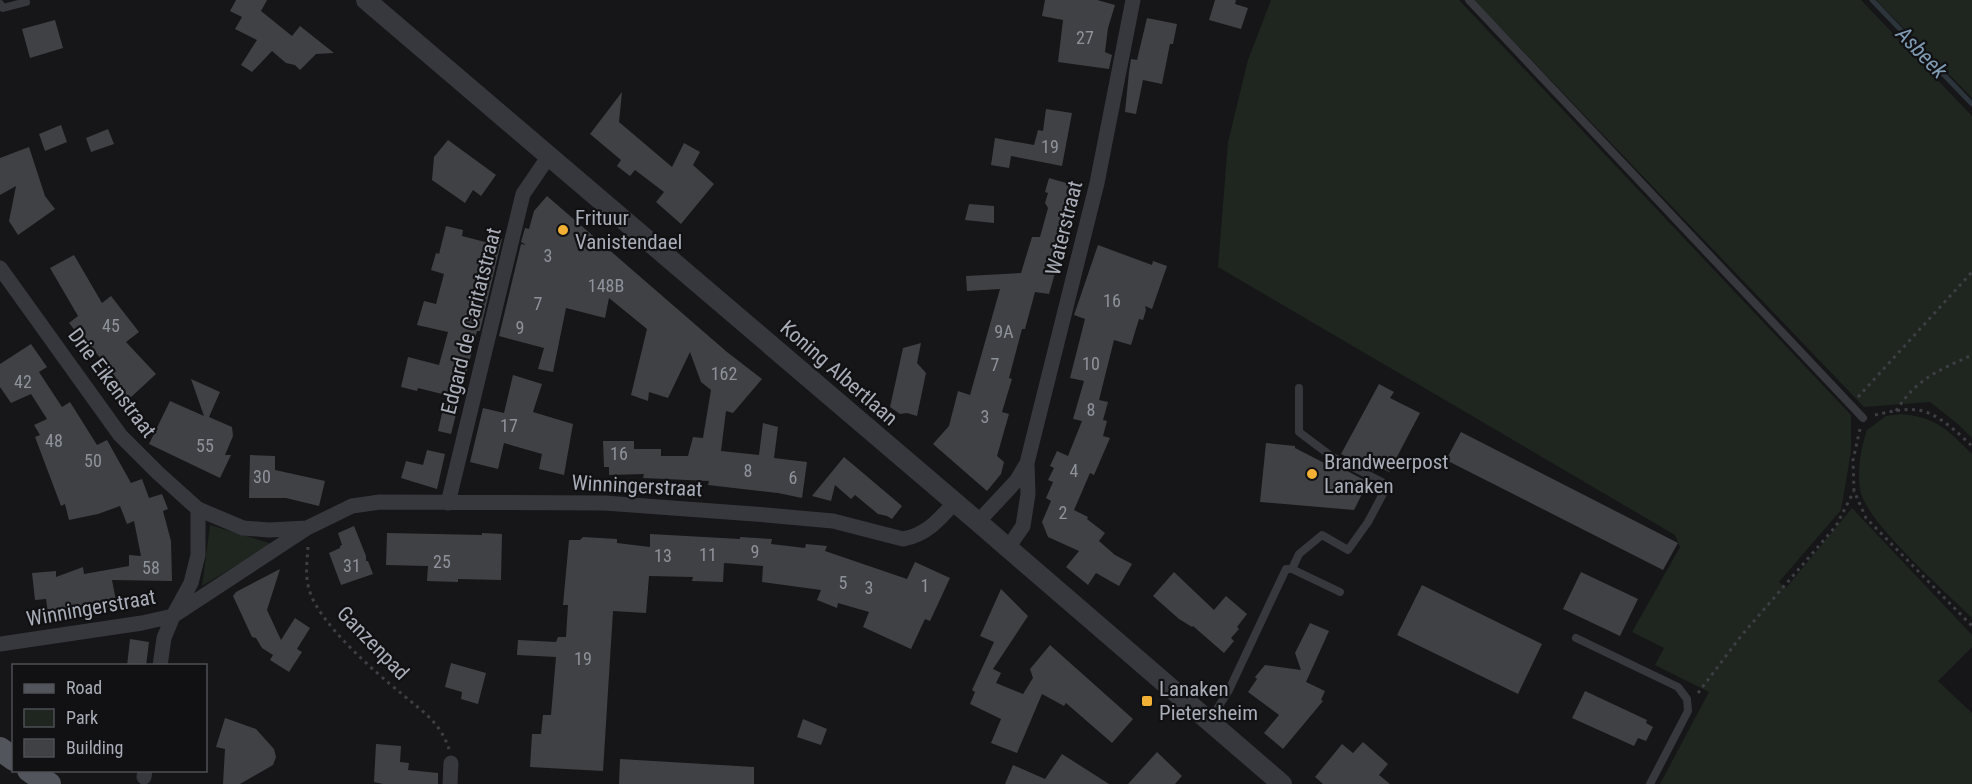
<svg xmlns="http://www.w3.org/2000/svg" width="1972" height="784" font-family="'Roboto Condensed',sans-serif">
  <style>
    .green { fill: #1e261f }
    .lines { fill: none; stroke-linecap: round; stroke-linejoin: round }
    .stream { stroke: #2c353c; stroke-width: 5 }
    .building { fill: #404145 }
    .path { stroke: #3d3f44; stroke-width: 3; stroke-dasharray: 3 4.5; stroke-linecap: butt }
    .service { stroke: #37383d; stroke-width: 8 }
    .minor { stroke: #37383d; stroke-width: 15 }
    .tertiary { stroke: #37383d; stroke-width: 20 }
    .primary { stroke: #53555c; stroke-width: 24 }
    .poi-dot { fill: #f2b134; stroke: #111113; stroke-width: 2 }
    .labels { text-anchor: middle; stroke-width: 4.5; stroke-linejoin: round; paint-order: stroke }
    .number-label { font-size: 18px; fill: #8e929b }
    .poi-label { font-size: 21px; fill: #a8adb8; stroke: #111113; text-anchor: start }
    .street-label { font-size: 21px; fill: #a8adb8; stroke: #111113 }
    .water-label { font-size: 22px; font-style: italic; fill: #7f9bb3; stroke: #111113 }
  </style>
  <rect width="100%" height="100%" fill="#161618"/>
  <!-- green -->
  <path class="green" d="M1271,0H1459L1851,415V452L1841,510L1779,582L1786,588L1852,508L1972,635V647L1938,681L1972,713V784H1660L1709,692L1655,665L1664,648L1632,632L1680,547L1675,535L1218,267L1228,142L1248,60Z
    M1474,0H1861L1972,116V438L1959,425L1930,402L1864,407Z
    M1876,0H1972V98Z
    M1901,414C1936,417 1948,430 1972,454V618C1946,592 1865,522 1860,489C1857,470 1861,448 1867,430L1886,416Z
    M210,525L272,544L202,586Z"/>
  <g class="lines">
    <!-- stream -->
    <path class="stream" d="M1872,0L1972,104"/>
  </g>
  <!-- building -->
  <path class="building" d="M236,0H267L261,11L292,36L300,26L334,53L316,54L300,70L295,65L286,63L272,51L252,72L241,65L257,40L235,29L242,17L230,11Z
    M1045,0H1097L1115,5L1108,28L1105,52L1112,55L1109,69L1058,62L1063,20L1042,16Z
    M1215,0H1236L1235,4L1248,8L1241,29L1209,20Z
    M1147,18L1177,24L1173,44H1170L1162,84L1143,80L1136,114L1125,112L1129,72L1131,59L1137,60Z
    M55,20L63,48L30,58L22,29Z
    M622,92L619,122L672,167L684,143L700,152L693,165L714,184L681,224L656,202L664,192L635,170L630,176L617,166L621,160L590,134Z
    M1046,109L1072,113L1062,166L1011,156L1009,168L991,165L995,138L1034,145L1038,130L1043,131Z
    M61,125L67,142L45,151L39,134Z
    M108,129L114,144L91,152L86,138Z
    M448,140L496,175L481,196L473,190L465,203L432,180L434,157Z
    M29,147L45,196L55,209L18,235L9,221L16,186L0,195V158Z
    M1049,178L1080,187L1049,294L1035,292L1025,329H1022L1009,378L1012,379L1002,412L1009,414L997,456L1004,462L1001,474L987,491L933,444L949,426L958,391L970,395L1000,289L967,291L966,276L1021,273L1032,237H1040L1048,208L1045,203L1048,193L1045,192Z
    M547,196L727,352L762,379L733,413L726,411L721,451L759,455L763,423L778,427L774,458L807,462L802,498L778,493L708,485L709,481L643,478L644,474L609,475V467H604L603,441H634V449H661V456H688L693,437L703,438L711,390L701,382L690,352L668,398L649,392L648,401L631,395L647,329L609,298L605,318L566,308L553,372L538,369L544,348L499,336L521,244L526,245L521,242L525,228L529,229L534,211Z
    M969,204L994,206V223L965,220Z
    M446,226L463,230L462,236L489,243L491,236L502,239L480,331H477L451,434L438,431L446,395L418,388L417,391L401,387L408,357L439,365L448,332L417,325L424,301L436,304L444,274L431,270L436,253L439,254Z
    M1098,245L1152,265L1153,261L1167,266L1152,309L1145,306L1146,310L1143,320L1139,319L1131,345L1114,340L1099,400L1108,402L1103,420L1107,421L1103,436L1110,438L1094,475L1090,473L1074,510L1088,517L1087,519L1105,533L1099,541L1115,555L1132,564L1119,586L1096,573L1088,585L1066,567L1079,551L1048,537L1042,522L1051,501L1046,498L1053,482L1048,480L1054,468L1050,466L1057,451L1068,456L1082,421L1073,419L1084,381L1070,378L1085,319L1074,315Z
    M74,255L102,303L111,296L139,332L126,342L156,374L129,399L117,386L120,383L82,335L80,337L69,323L78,316L50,268Z
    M921,343L917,363L926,373L917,416L907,413L900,414L890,407L903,348Z
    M31,344L47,367L39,372L62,407L70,402L97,445L107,440L131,483L142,479L149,498L162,494L168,509L163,511L171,541L172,581L112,580L117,606L65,616L66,617L49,619L46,599L35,600L32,573L56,571V577L83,567L84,574L129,566V555L141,556L134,521L127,524L120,506L98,514L69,520L65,504L61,506L35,437L40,435L34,425L47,419L31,394L11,403L0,387V364Z
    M513,375L542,384L533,412L573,424L564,475L539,469L542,454L504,443L498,469L470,462L483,408L504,413Z
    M191,379L220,392L209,417L232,427L233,436L225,455H231L220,478L149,444L170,401L204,416Z
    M1379,384L1394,392L1390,398L1420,413L1389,472L1376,465L1373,471L1341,454Z
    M1461,432L1678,543L1663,570L1446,460Z
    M1266,443L1295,446V448L1334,468L1336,465L1368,482L1354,510L1260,502Z
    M427,450L445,454L437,489L401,478L406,461L423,465Z
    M250,455L275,456V470L325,481L319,506L286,498H249Z
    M844,457L902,506L892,519L887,516L878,514L855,495L851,499L835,485L831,501L812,496Z
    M354,526L366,556V561H368L373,574L341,585L329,553L340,548V546L342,545L338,533Z
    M387,533L482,535V533L502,534L501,580L458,579V582L427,581L428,566L386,565Z
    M650,534L740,539V537L772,539L771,544L805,548L806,544L827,546L825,551L907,579L915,562L950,578L930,621L925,619L911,649L863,627L869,612L838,603L837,608L817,600L821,590L762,582L763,566L724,563L723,582L692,581L693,577L649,576L646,613L613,611L603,771L530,767L532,734H541L543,715H551L556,657L517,655L518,640L556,642L558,637H566L568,605H563L569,540H580L583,537L617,539V543L650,547Z
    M280,569L267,610L281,640L295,618L310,628L297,649L302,652L289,672L270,660L273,655L262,648L256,638L252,637L233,596L236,592Z
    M1174,572L1214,610L1226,596L1247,614L1237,627L1239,629L1231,638L1234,641L1224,653L1193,626L1192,627L1179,619L1153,596Z
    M1581,572L1638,599L1620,636L1563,609Z
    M1422,585L1542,644L1518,694L1397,635Z
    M1001,589L1028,616L993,669L1001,673L996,683L1023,694L1033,678L1030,669L1050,645L1133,719L1112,743L1066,703L1064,706L1042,694L1017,753L991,743L1001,719L970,704L975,692L972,690L994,642L980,636Z
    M1310,623L1329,631L1306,682L1325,691L1321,700L1323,701L1283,749L1264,733L1279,715L1248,692L1257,679L1255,677L1265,665L1301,670L1295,653Z
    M130,639L149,642L146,666H127Z
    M451,663L486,673L478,704L461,699L462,692L445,687Z
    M1585,691L1647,720L1646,723L1653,727L1646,741L1638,738L1634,746L1572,718Z
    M225,718L256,729L274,749L276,757L273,765L240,784H223L225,749L216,747Z
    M803,719L827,729L821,745L797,737Z
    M1363,742L1388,764L1379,775L1390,784H1323L1315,777L1342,744L1353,753Z
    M376,744L401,746L400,762L409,763L408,770L438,773V784H383L374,782Z
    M1157,752L1182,776L1175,784H1128Z
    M1062,754L1109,784H1005L1013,765L1045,779Z
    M620,759L754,767V784H619Z"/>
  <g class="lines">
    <!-- path -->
    <path class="path" d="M1858,397L1972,272
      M1896,411C1917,378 1938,371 1972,355
      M1875,415C1889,412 1904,408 1918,410C1938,413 1958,433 1972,446
      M1860,429L1853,460L1854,491L1866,518L1972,626
      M308,547C307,561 305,576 309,589C318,623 375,672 402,694C423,712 440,722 449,749
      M1698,693L1741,636L1836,526L1854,491"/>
    <!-- service -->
    <path class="service" d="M1469,0L1863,418
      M0,4L3,8L26,2
      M1292,569L1299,554L1322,535L1348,550L1368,522L1385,490L1382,482L1331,456L1299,432V388
      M1576,638L1678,687L1687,699L1688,711L1650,784
      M1206,719L1217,709L1229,690L1286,569H1292L1340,592"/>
    <!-- minor -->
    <path class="minor" d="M0,268L120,435L158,473L198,509L243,528L269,530L307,528L352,506L380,502L605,503L766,515L833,521L903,539C926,535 939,520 954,503
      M448,503L523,194L549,156
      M978,522L1017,480L1027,463
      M1008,548L1023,526L1028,494L1027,463L1097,183L1133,0
      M0,644L142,623L173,616L307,528
      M160,666L164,638L173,616L191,583L198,555V509
      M144,777L145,770
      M450,784L451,763"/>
    <!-- tertiary -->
    <path class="tertiary" d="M366,0L978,522L1282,784"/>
    <!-- primary -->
    <path class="primary" d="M0,749L14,759
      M29,770L49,784"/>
  </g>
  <!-- markers -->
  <g class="poi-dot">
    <circle cx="563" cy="230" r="6"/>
    <circle cx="1312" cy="474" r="6"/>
    <rect x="1141" y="695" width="12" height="12" rx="3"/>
  </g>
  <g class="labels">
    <!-- number labels -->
    <g class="number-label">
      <text x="1085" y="44">27</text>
      <text x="1050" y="153">19</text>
      <text x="548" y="262">3</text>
      <text x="606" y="292">148B</text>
      <text x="1112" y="307">16</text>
      <text x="538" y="310">7</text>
      <text x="111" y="332">45</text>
      <text x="520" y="334">9</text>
      <text x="1004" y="338">9A</text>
      <text x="1091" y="370">10</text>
      <text x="995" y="371">7</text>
      <text x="724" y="380">162</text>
      <text x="23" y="388">42</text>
      <text x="1091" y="416">8</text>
      <text x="985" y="423">3</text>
      <text x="509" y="432">17</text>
      <text x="54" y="447">48</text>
      <text x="205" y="452">55</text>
      <text x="619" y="460">16</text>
      <text x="93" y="467">50</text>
      <text x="748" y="477">8</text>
      <text x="1074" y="477">4</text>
      <text x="262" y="483">30</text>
      <text x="793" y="484">6</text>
      <text x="1063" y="519">2</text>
      <text x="755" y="558">9</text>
      <text x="708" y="561">11</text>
      <text x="663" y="562">13</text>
      <text x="442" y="568">25</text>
      <text x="352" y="572">31</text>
      <text x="151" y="574">58</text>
      <text x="843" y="589">5</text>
      <text x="925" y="592">1</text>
      <text x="869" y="594">3</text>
      <text x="583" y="665">19</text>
    </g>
    <!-- poi labels -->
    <g class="poi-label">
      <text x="575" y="225">Frituur<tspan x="575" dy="24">Vanistendael</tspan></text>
      <text x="1324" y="469">Brandweerpost<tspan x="1324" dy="24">Lanaken</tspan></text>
      <text x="1159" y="696">Lanaken<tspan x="1159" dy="24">Pietersheim</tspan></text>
    </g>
    <!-- street labels -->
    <g class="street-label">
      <text transform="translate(1064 228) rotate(-76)" y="7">Waterstraat</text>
      <text transform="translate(471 321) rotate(-76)" y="7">Edgard de Caritatstraat</text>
      <text transform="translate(839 373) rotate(41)" y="7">Koning Albertlaan</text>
      <text transform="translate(112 383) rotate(53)" y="7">Drie Eikenstraat</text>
      <text transform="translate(637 486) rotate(3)" y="7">Winningerstraat</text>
      <text transform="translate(91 608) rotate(-10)" y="7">Winningerstraat</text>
      <text transform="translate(373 643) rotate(46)" y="7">Ganzenpad</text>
    </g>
    <!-- water labels -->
    <g class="water-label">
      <text transform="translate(1922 52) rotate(46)" y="8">Asbeek</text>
    </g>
  </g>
  <!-- legend -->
  <rect x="12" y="664" width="195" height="108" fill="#111113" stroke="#4d4f55" stroke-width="1.5"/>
  <rect x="24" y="684" width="30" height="9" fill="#53555c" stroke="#4d4f55" stroke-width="1.5"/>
  <text x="66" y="694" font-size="18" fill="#a8adb8">Road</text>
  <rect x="24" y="709" width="30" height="18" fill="#1e261f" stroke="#4d4f55" stroke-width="1.5"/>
  <text x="66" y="724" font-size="18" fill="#a8adb8">Park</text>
  <rect x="24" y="739" width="30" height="18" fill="#404145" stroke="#4d4f55" stroke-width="1.5"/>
  <text x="66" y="754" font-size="18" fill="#a8adb8">Building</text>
</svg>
